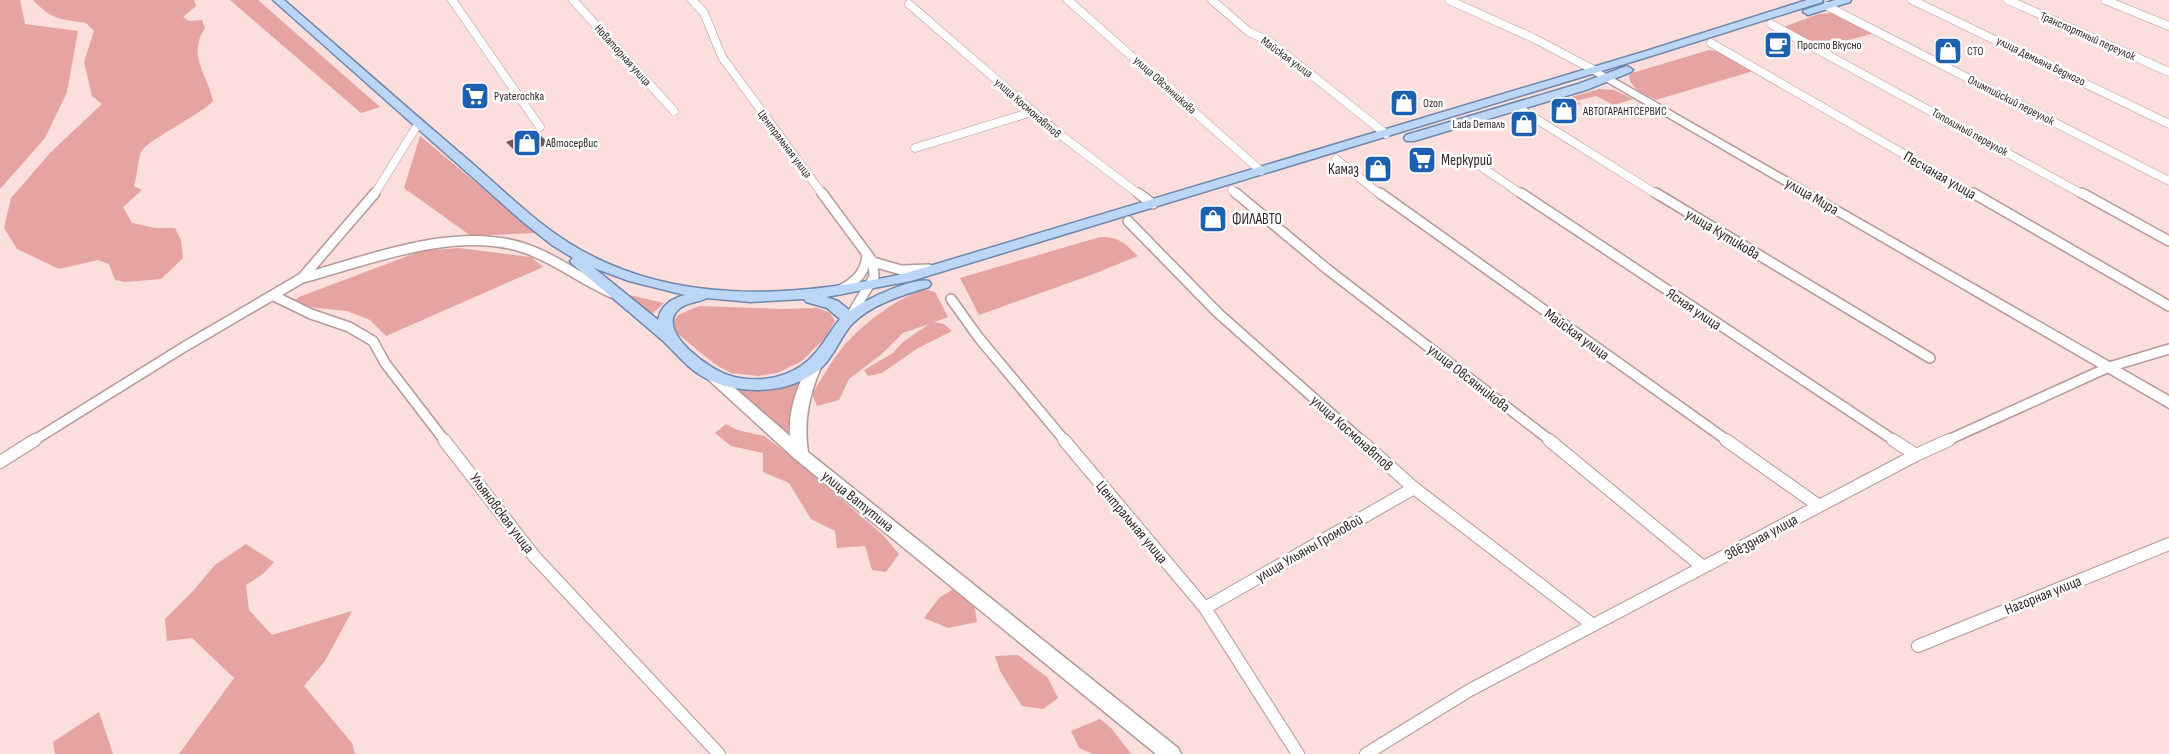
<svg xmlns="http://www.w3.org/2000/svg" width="2169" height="754" font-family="'Sofia Sans Condensed',sans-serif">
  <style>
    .green { fill: #e5a3a1 }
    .building { fill: #6f5554 }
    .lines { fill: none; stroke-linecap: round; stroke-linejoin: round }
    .minor-far2-casing { stroke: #b59897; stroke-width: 9 }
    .minor-far1-casing { stroke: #b59897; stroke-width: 12 }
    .minor-casing { stroke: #b59897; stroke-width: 14 }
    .secondary-casing { stroke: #b59897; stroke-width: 3 }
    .primary-casing { stroke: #7087ac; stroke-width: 3 }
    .minor-far2 { stroke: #fff; stroke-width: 8 }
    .minor-far1 { stroke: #fff; stroke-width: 9 }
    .minor { stroke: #fff; stroke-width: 12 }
    .secondary { fill: #fff; fill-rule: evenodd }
    .primary { fill: #bcd6f8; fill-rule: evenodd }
    .labels { text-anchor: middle; stroke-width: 5; stroke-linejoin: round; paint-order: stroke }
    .far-street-label { font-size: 12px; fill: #342828; stroke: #fff }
    .far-poi-label { font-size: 12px; fill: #342828; stroke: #fff; text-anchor: start }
    .poi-label { font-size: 15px; fill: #342828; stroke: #fff; text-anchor: start }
    .street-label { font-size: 15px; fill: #342828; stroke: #fff }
  </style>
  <rect width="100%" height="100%" fill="#fcdedc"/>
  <!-- green -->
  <path class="green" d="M0,0H20L25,24L78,31L67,92L45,138L0,189Z
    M33,0H194L196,6L183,17L189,21L202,20L205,28C187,56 207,73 213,101C199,116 147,140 141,152C138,159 137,177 134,186L142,190L123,207L132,223L155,228H175L181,240L183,258L161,279L125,282L115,280L109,264L98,260L59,269L17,249L4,228L11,198L51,152L102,104L92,96L84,62L94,31L86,23C60,19 52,20 33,0Z
    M230,0H258L380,107L361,113Z
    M1830,13L1837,15L1875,33L1822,47L1786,29V26L1819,14Z
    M1709,50L1719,52L1753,71L1656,100C1645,94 1631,90 1629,76L1632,73Z
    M1599,89L1614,90L1633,99L1614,105L1596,96L1576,101L1581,104L1560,110L1551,103Z
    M420,136L536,233L471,236L404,188Z
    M1100,237C1120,237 1124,243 1138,256L1091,275L979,315L960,278Z
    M459,248L531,257L543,267L386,336L370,320L347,311L288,305L299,297L421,251Z
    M925,289L935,292L948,317L934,322L944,324L952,331L918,348L882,373L868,376L864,370L893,353L903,342L929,324L903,333L883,353L849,379L839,400L817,406L812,394C821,380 829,365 839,352C859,326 895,299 925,289Z
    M625,294L664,303L651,315Z
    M699,306L782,309L818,308L830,313L835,321L825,338L802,361L777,373L758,376L731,373L716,365L674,331L672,324L678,315Z
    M803,376L790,410L788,434L736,390C764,394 778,389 803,376Z
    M726,424L737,430L764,436L791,456L883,535L899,554L886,572L872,570L865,546L837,548L835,531L811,519L789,483L763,472V453L731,446L715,433Z
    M246,544L274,562L263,574L246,585L249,610L272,635L352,611L325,661L304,686L352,743L355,754H179L234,678L192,638L167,641L165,619L193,591L215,565Z
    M958,586L973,597L977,622L948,628L924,618L939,598Z
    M1018,655L1048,678L1058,698L1043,709L1022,706L1000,671L995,656Z
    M99,712L113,754H55L53,742Z
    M1100,719L1112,729L1131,754H1093L1079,748L1071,731Z"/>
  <!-- building -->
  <path class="building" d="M536,131L549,144L518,154L506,142Z"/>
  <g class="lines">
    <defs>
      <path id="minor-far2" d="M452,0L540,127
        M573,0L674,111
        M692,0L704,13L722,57L823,195
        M1068,0L1261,171
        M1212,0L1249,32L1269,41L1386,134
        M1449,0L1533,38L1594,70
        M1912,0L2169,124
        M2008,0L2169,72
        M2105,0L2169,26
        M909,4L1058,133L1140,195
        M1827,6L2169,181
        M1771,24L2084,195
        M1711,43L1975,195
        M1517,107L1658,195
        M915,148L1032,112
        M1336,159L1381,195
        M1474,162L1523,195
        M1232,190L1237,195
        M374,195L418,124"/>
      <path id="minor-far1" d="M822,193L873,262L874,277L850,317
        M1138,193L1153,204
        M1236,193L1327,269L1551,441
        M1380,193L1728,441
        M1521,193L1895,441
        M1656,193L1930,358
        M1973,193L2169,306
        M2082,193L2169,241
        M1128,221L1218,313L1362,441
        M873,262L901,270L929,269
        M303,278C369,260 456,225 524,248C553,257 582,280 612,293
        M840,290C856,282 866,272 867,254
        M274,296L311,314L349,327L373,341L385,363L445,441
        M951,299L979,338L1065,441
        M33,441L184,347L302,278L375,193
        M1946,441L2109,367L2169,349"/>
      <path id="minor" d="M444,440L534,556L719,754
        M1064,440L1205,608L1298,754
        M1360,440L1414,488L1593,625
        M1549,440L1703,567
        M1726,440L1819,506
        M1893,440L1916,455
        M0,462L35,440
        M1205,608L1414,488
        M1918,646L2169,544
        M1366,754L1470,690L1916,455L1949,440"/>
      <path id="secondary" d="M1594,67L2169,396V408L1590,72L1589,70Z
        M816,357L821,359L823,362C810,393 803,418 808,452L1178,748L1181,754H1156L794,458L701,373L703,369H713L790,436C788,409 798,386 809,362L811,359Z"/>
      <path id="primary" d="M273,0H284C345,53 406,107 467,159C500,187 532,220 569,243C669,306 793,298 903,274L1643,52L1807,0H1823L1822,2L1651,56L911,281L826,297L838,301L850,311C864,300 913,277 929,281L931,284L929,287C903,295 871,304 851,325C840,338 835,354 823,366C793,395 740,396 705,378C688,369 676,353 662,340C632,314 602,289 572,264L570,261L573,258L552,245L523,222ZM594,268L629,281L685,295C671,299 661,305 658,320ZM707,298L750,302L804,299L806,302L827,308L840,319C827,335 819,354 801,366C781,380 751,383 728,375C711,370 659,334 676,312C684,302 697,303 707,298Z
        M1835,0H1851L1850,2L1808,15L1803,12L1804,10Z
        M1627,66L1633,70L1631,72L1586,90L1414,141H1406L1404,138L1406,135L1578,84Z"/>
    </defs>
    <!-- minor-far2 casing -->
    <use href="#minor-far2" class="minor-far2-casing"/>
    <!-- minor-far1 casing -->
    <use href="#minor-far1" class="minor-far1-casing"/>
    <!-- minor casing -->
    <use href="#minor" class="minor-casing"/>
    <!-- secondary casing -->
    <use href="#secondary" class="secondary-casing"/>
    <!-- primary casing -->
    <use href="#primary" class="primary-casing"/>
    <!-- minor-far2 -->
    <use href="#minor-far2" class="minor-far2"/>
    <!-- minor-far1 -->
    <use href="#minor-far1" class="minor-far1"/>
    <!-- minor -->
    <use href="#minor" class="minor"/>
    <!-- secondary -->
    <use href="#secondary" class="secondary"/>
    <!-- primary -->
    <use href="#primary" class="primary"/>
  </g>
  <!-- icons -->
  <defs>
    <symbol id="cafe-square" viewBox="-11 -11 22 22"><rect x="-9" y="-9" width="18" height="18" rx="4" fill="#1e60b0" stroke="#fff"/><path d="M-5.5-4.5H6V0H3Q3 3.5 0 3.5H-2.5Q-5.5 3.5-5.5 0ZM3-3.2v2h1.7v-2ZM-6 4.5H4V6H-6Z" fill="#fff"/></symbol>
    <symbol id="shop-square" viewBox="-11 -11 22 22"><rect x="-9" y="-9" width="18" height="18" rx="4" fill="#1e60b0" stroke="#fff"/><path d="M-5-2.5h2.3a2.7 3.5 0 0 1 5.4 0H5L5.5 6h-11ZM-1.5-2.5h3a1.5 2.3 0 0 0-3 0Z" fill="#fff"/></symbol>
    <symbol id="supermarket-square" viewBox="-11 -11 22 22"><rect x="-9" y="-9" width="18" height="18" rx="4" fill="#1e60b0" stroke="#fff"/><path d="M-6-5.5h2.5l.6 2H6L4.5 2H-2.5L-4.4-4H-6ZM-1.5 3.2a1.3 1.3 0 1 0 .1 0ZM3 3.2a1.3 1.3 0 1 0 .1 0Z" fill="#fff"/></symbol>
  </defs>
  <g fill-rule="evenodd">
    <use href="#cafe-square" x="1762" y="29" width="32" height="32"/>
    <use href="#shop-square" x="1932" y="35" width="32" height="32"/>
    <use href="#supermarket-square" x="459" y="80" width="32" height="32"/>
    <use href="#shop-square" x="1388" y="87" width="32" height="32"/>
    <use href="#shop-square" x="1548" y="95" width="32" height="32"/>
    <use href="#shop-square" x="1508" y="108" width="32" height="32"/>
    <use href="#shop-square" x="511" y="127" width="32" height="32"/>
    <use href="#supermarket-square" x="1406" y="144" width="32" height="32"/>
    <use href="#shop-square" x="1362" y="153" width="32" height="32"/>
    <use href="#shop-square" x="1197" y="203" width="32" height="32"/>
  </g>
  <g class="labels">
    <!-- far-street labels -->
    <g class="far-street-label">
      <text transform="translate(2088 36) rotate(24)" y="4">Транспортный переулок</text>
      <text transform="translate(623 55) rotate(48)" y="4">Новаторная улица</text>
      <text transform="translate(1287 57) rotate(36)" y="4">Майская улица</text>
      <text transform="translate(2041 61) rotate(26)" y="4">улица Демьяна Бедного</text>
      <text transform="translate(1165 85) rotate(42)" y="4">улица Овсянникова</text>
      <text transform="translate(2011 100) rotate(27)" y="4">Олимпийский переулок</text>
      <text transform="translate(1028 108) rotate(41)" y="4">улица Космонавтов</text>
      <text transform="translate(1970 132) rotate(29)" y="4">Тополиный переулок</text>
      <text transform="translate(785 144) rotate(53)" y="4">Центральная улица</text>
    </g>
    <!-- far-poi labels -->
    <g class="far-poi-label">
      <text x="1797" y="49">Просто Вкусно</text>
      <text x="1967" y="55">СТО</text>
      <text x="494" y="100">Pyaterochka</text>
      <text x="1423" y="107">Ozon</text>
      <text x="1583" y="115">АВТОГАРАНТСЕРВИС</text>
      <text x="1505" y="128" text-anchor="end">Lada Dеталь</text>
      <text x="546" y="147">Автосервис</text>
    </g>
    <!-- poi labels -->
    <g class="poi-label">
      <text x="1441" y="165">Меркурий</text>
      <text x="1359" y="174" text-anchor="end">Камаз</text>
      <text x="1232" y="224">ФИЛАВТО</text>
    </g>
    <!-- street labels -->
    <g class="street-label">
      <text transform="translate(1940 175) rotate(30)" y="5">Песчаная улица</text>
      <text transform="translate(1812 196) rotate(30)" y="5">улица Мира</text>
      <text transform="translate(1723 234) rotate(31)" y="5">улица Кутикова</text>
      <text transform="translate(1694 309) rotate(34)" y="5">Ясная улица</text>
      <text transform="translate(1577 334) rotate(36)" y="5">Майская улица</text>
      <text transform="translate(1469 378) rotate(38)" y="5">улица Овсянникова</text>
      <text transform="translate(1352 433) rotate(42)" y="5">улица Космонавтов</text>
      <text transform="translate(858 501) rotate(39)" y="5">улица Ватутина</text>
      <text transform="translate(502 513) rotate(53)" y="5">Ульяновская улица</text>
      <text transform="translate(1132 522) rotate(50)" y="5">Центральная улица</text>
      <text transform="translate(1761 537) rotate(-28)" y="5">Звёздная улица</text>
      <text transform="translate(1309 548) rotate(-30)" y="5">улица Ульяны Громовой</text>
      <text transform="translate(2043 595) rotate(-22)" y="5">Нагорная улица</text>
    </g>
  </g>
</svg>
